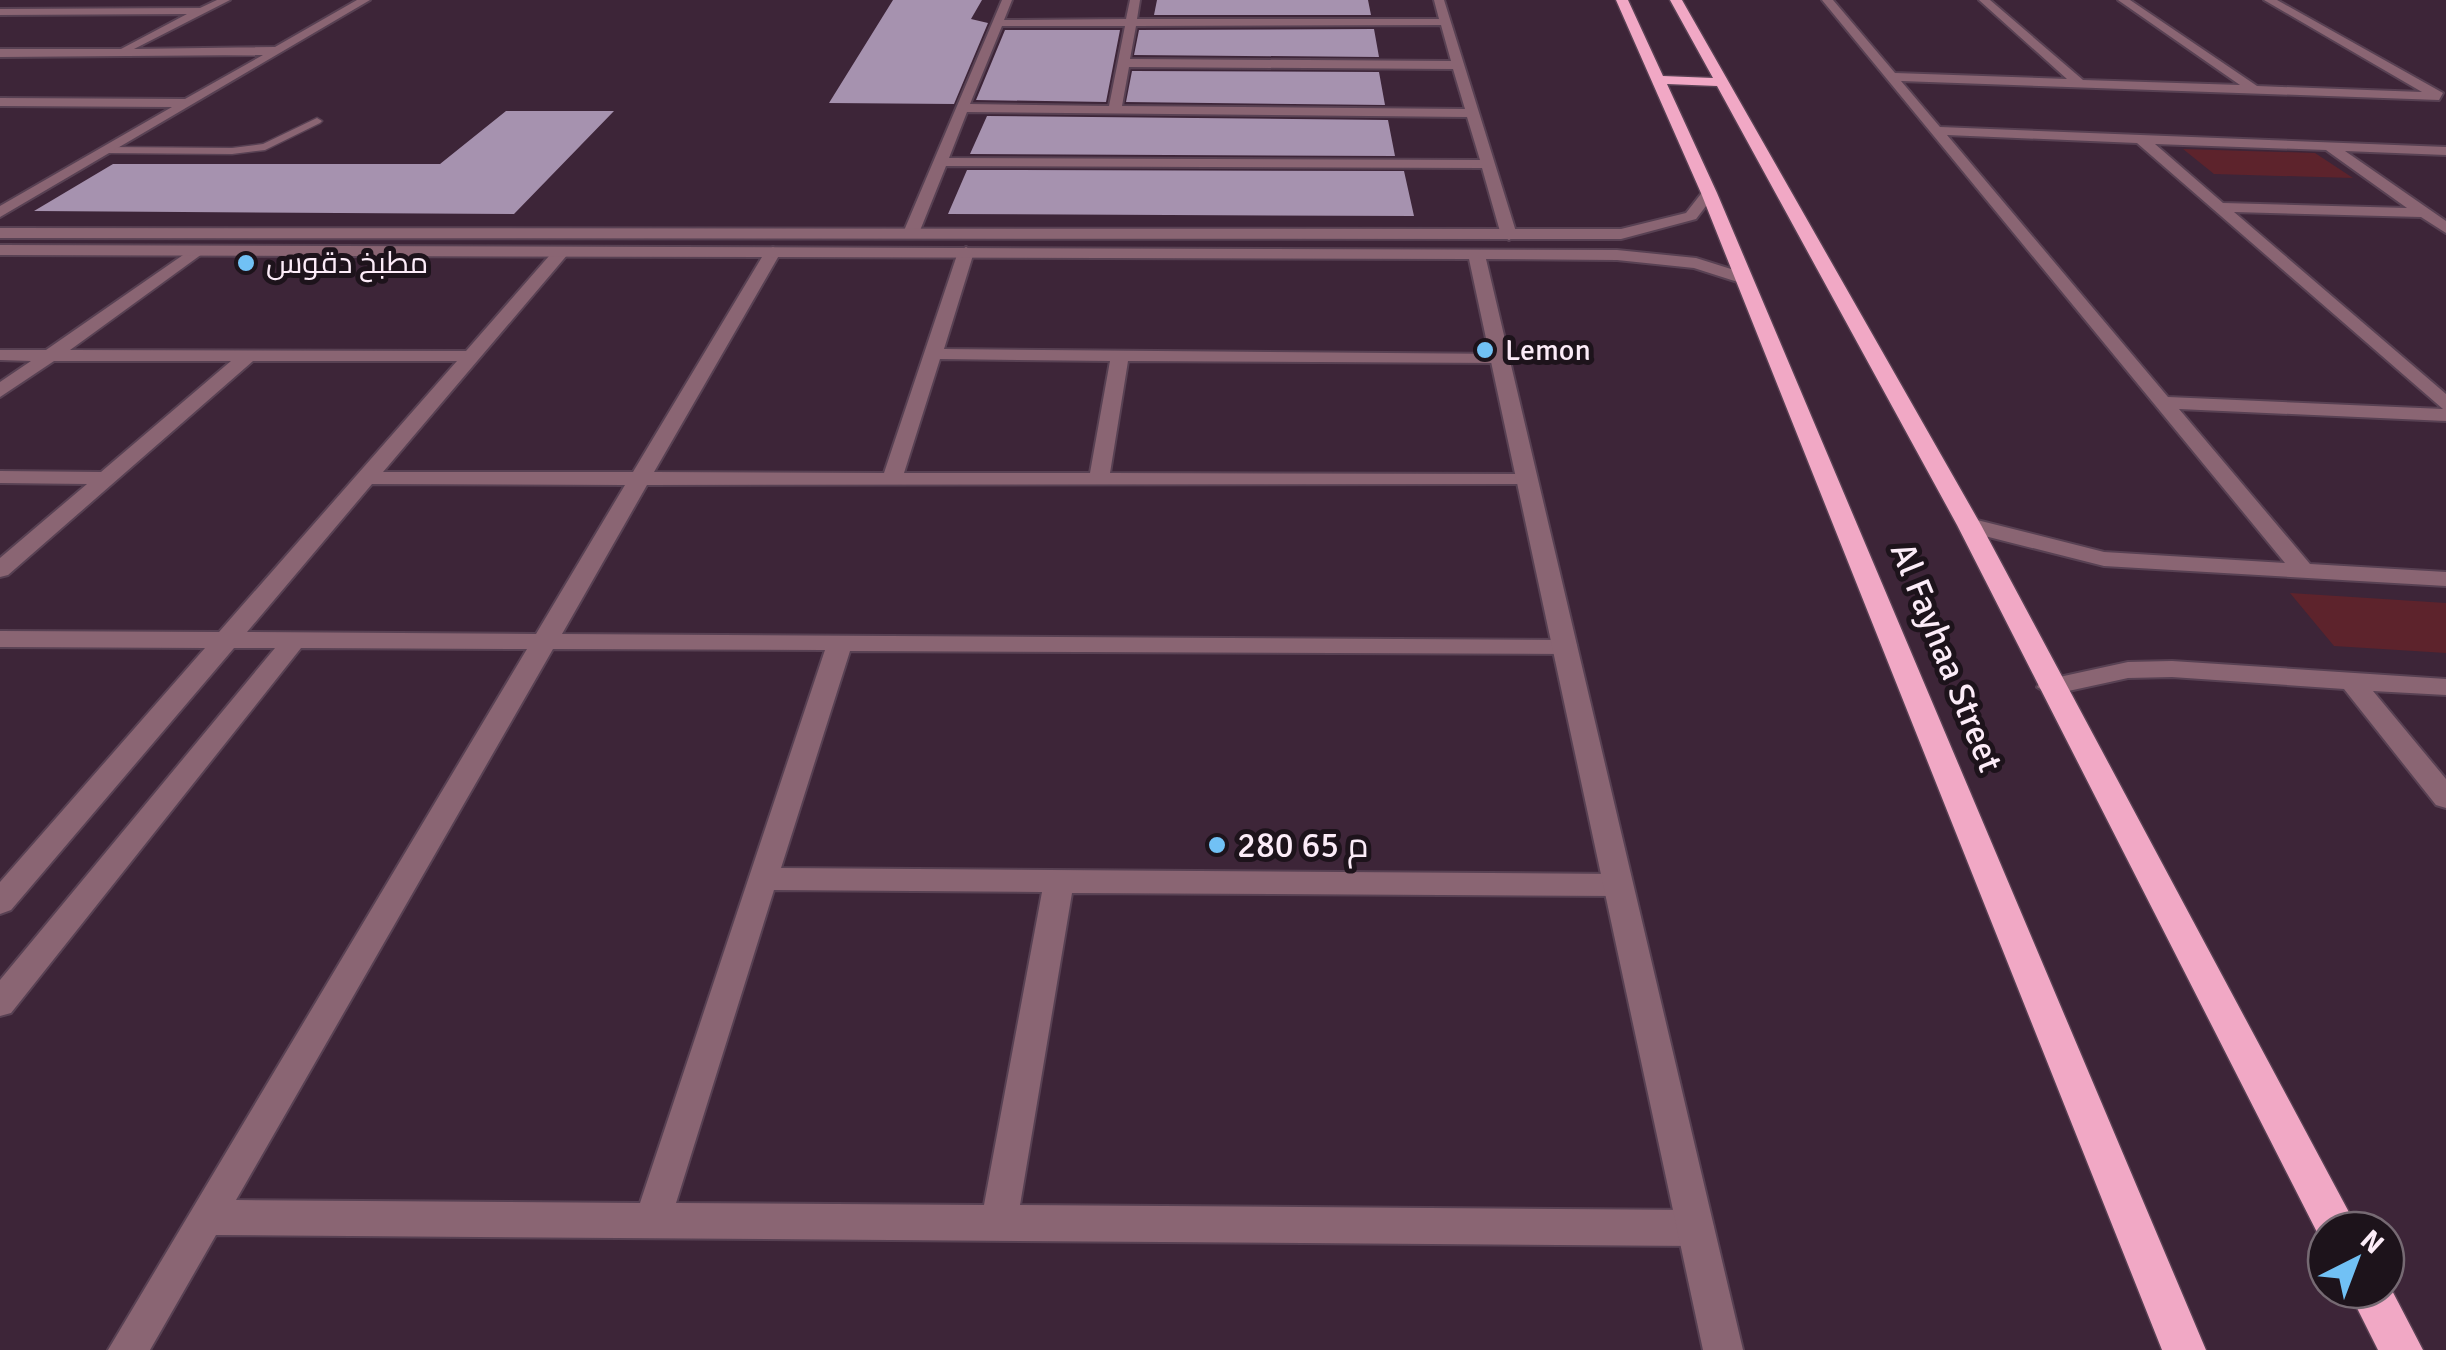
<svg xmlns="http://www.w3.org/2000/svg" width="2446" height="1350" font-family="Signika,Cairo,sans-serif">
  <style>
    .green { fill: #5d232c }
    .building { fill: #a692af }
    .lines { fill: none; stroke-linecap: round; stroke-linejoin: round }
    .service-casing { stroke: #584153; stroke-width: 3 }
    .minor-casing { stroke: #584153; stroke-width: 4 }
    .tertiary-casing { stroke: #584153; stroke-width: 4 }
    .trunk-casing { stroke: #584153; stroke-width: 3 }
    .service { fill: #8a6573; fill-rule: evenodd }
    .minor { fill: #8a6573; fill-rule: evenodd }
    .tertiary { fill: #8a6573; fill-rule: evenodd }
    .trunk { fill: #f1a8c5; fill-rule: evenodd }
    .poi-dot { fill: #71c1f5; stroke: #1d131b; stroke-width: 4 }
    .labels { text-anchor: middle; stroke-width: 10; stroke-linejoin: round; paint-order: stroke }
    .far-poi-label { font-size: 30px; fill: #fcecf8; stroke: #1d131b; text-anchor: start }
    .street-label { font-size: 35px; fill: #fcecf8; stroke: #1d131b }
    .poi-label { font-size: 35px; fill: #fcecf8; stroke: #1d131b; text-anchor: start }
  </style>
  <rect width="100%" height="100%" fill="#3d2538"/>
  <!-- green -->
  <path class="green" d="M2183,149L2315,153L2353,178L2214,174Z
    M2290,593L2446,603V653L2334,646Z"/>
  <!-- building -->
  <path class="building" d="M893,0H982L971,19L988,23L954,104L829,103Z
    M1157,0H1368L1371,15H1154Z
    M1374,29L1379,57L1134,55L1139,30Z
    M1005,30H1120L1106,102L976,100Z
    M1132,71L1379,72L1385,105L1126,102Z
    M506,111H614L514,214L34,211L113,164H440Z
    M987,116L1388,120L1395,156L970,154Z
    M967,170L1404,171L1414,216L948,214Z"/>
  <g class="lines">
    <defs>
      <path id="service" d="M317,118L322,121L320,123L265,150L232,154L108,153L103,150L108,147L232,148L263,144Z"/>
      <path id="minor" d="M217,0H230L134,49L275,47L357,0H370L0,217V206L172,107L0,106V98L185,99L263,55L0,57V49H121L187,14L0,15V9L200,8Z
        M1002,0H1012L1004,20L1126,19L1130,0H1140L1137,19H1439L1434,0H1444L1517,235L1509,240L1501,235L1482,168L946,166L919,233L905,236L903,233ZM1441,25L1451,61L1130,59L1136,26ZM1002,26H1125L1109,106L970,104ZM1129,67L1453,69L1465,109L1122,106ZM967,112L1467,117L1480,160L949,158Z
        M1822,0H1833L1895,73L2067,79L1979,0H1990L2083,80L2240,85L2118,0H2130L2257,86L2422,92L2264,0H2277L2443,93L2439,100L1901,81L1940,127L2446,147V155L2345,151L2446,221V233L2421,217L2234,212L2446,394V421L2179,409L2310,564L2446,572V586L2104,566L1961,530L1958,525L1969,518L2104,552L2285,563ZM1947,135L2137,143L2443,409L2168,397ZM2155,144L2326,150L2407,208L2223,203Z
        M196,246L202,248V254L70,350L466,351L556,248H568V254L383,472H633L765,252L773,247L781,252L654,472L884,473L958,252L966,247L974,252L944,349L1506,354V362L1500,363L1128,361L1110,473L1527,474L1534,476V484L647,485L562,634L1574,640L1577,646L1565,654L850,651L781,868L1618,874L1628,877L1633,885L1628,893L1618,896L1072,893L1020,1205L1696,1210L1709,1215L1714,1228L1709,1241L1696,1246L216,1235L150,1350H108L527,649L301,648L11,1013L0,1016V980L275,648H234L11,910L0,914V882L205,648L0,647V631L219,632L457,361H253L8,575L0,577V558L87,484L0,483V471L101,472L231,361H54L0,397V382L31,361L0,360V350H46ZM940,359L1110,361L1090,473H904ZM372,484L625,485L536,634L247,632ZM553,649L825,650L640,1203L236,1200ZM774,890L1042,892L984,1205L676,1203Z
        M2172,661L2446,679V695L2373,691L2446,779V808L2436,805L2344,689L2172,677L2128,678L2050,695L2037,687L2041,681L2128,662Z"/>
      <path id="tertiary" d="M1704,190L1716,193L1696,219L1621,239L0,238V228L1621,229L1686,213Z
        M0,245L1617,250L1696,258L1750,275L1752,279L1744,284L1694,268L1617,260L1486,259L1743,1350H1703L1469,259L0,255Z"/>
      <path id="trunk" d="M1616,0H1628L1663,76L1713,78L1670,0H1682L1981,525L2351,1216L2357,1230H2326V1245L2323,1244L1957,525L1717,86L1667,84L1717,193L2206,1350H2162L1701,193Z
        M2386,1279L2423,1350H2378L2348,1290H2386Z"/>
    </defs>
    <!-- service casing -->
    <use href="#service" class="service-casing"/>
    <!-- minor casing -->
    <use href="#minor" class="minor-casing"/>
    <!-- tertiary casing -->
    <use href="#tertiary" class="tertiary-casing"/>
    <!-- trunk casing -->
    <use href="#trunk" class="trunk-casing"/>
    <!-- service -->
    <use href="#service" class="service"/>
    <!-- minor -->
    <use href="#minor" class="minor"/>
    <!-- tertiary -->
    <use href="#tertiary" class="tertiary"/>
    <!-- trunk -->
    <use href="#trunk" class="trunk"/>
  </g>
  <!-- markers -->
  <g class="poi-dot">
    <circle cx="246" cy="263" r="10"/>
    <circle cx="1485" cy="350" r="10"/>
    <circle cx="1217" cy="845" r="10"/>
  </g>
  <g class="labels">
    <!-- far-poi labels -->
    <g class="far-poi-label">
      <text x="266" y="273">مطبخ دقوس</text>
      <text x="1505" y="360">Lemon</text>
    </g>
    <!-- street labels -->
    <g class="street-label">
      <text transform="translate(1947 657) rotate(68)" y="12">Al Fayhaa Street</text>
    </g>
    <!-- poi labels -->
    <g class="poi-label">
      <text x="1237" y="857">280 م 65</text>
    </g>
  </g>
  <!-- north arrow -->
  <g transform="translate(2356 1260) rotate(42)"><circle r="48" fill="#1d131b" stroke="#766a73" stroke-width="2.5"/>
  <path d="M0-8L18 38L0 25L-18 38Z" fill="#71c1f5"/>
  <text y="-15" font-size="28" font-weight="bold" text-anchor="middle" fill="#fcecf8">N</text>
  </g>
</svg>
